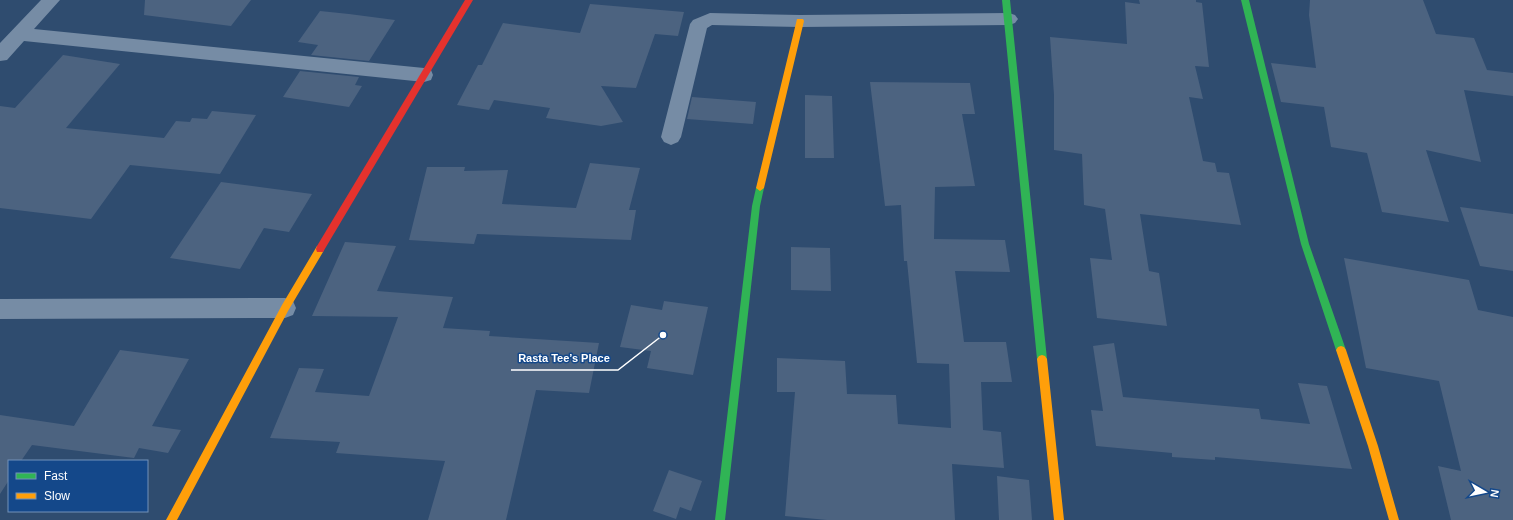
<svg xmlns="http://www.w3.org/2000/svg" width="1513" height="520" font-family="Helvetica,sans-serif">
  <style>
    .building { fill: #4c6380 }
    .lines { fill: none; stroke-linecap: round; stroke-linejoin: round }
    .street { fill: #768ca5; fill-rule: evenodd }
    .fast { fill: #30b455; fill-rule: evenodd }
    .slow { fill: #ff9f0a; fill-rule: evenodd }
    .jam { fill: #e5322d; fill-rule: evenodd }
    .leader { fill: none; stroke: #fff; stroke-width: 1.5 }
    .callout-dot { fill: #fff; stroke: #14488a; stroke-width: 1.5 }
    .callout-label { font-size: 11px; text-anchor: middle; font-weight: bold; fill: #fff; stroke: #14488a; stroke-width: 3; stroke-linejoin: round; paint-order: stroke }
  </style>
  <rect width="100%" height="100%" fill="#2f4c6f"/>
  <!-- building -->
  <path class="building" d="M145,0H251L231,26L144,15Z
    M1139,0H1196V2L1202,3L1209,67L1195,66L1203,99L1189,97L1203,161L1215,163L1217,172L1229,173L1241,225L1140,214L1149,271L1159,273L1167,326L1097,318L1090,258L1112,260L1105,209L1084,205L1082,154L1054,150V95L1050,37L1127,44L1125,2L1140,4Z
    M1310,0H1423L1436,34L1474,38L1487,70L1513,73V96L1464,90L1481,162L1426,150L1449,222L1382,212L1367,153L1331,147L1324,107L1281,102L1271,63L1316,68L1309,15Z
    M590,4L684,12L678,36L655,34L636,88L601,86L623,122L601,126L546,118L550,108L494,100L489,110L457,105L478,65H482L503,23L580,33Z
    M320,11L349,14L395,20L369,61L311,55L318,45L298,42Z
    M63,55L120,64L66,128L164,138L176,121L190,122L192,118L207,119L212,111L256,115L220,174L130,165L91,219L0,208V106L15,108Z
    M300,71L359,77L355,85L362,86L349,107L283,97Z
    M870,82L970,83L975,114H962L975,186L935,187L934,239L1005,240L1010,272L955,271L964,342H1006L1012,382H981L983,430L1001,432L1004,468L952,464L955,520H827L785,516L795,392H777V358L845,361L847,394L896,395L898,424L951,428L949,364L917,363L907,261H904L901,205L885,206Z
    M805,95L832,96L834,158H805Z
    M692,97L756,102L753,124L687,119Z
    M590,163L640,168L629,210H636L631,240L477,234L474,244L409,240L427,167H465L464,171L508,170L502,204L576,208Z
    M221,182L312,194L289,232L264,228L240,269L170,258Z
    M1460,207L1513,214V271L1480,266Z
    M345,242L396,246L377,291L453,297L443,328L490,331L489,336L599,343L589,393L536,390L506,520H428L445,461L336,453L340,442L270,438L299,368L324,369L315,392L369,396L398,317L312,316Z
    M791,247L830,248L831,291L791,290Z
    M1344,258L1469,280L1478,310L1513,317V520H1451L1438,466L1461,471L1439,381L1366,368Z
    M664,301L708,307L693,375L647,368L651,351L620,347L631,305L662,310Z
    M1114,343L1123,397L1259,409L1261,419L1310,424L1298,383L1327,386L1352,469L1215,457V460L1172,457V453L1096,446L1091,410L1103,411L1093,346Z
    M120,350L189,359L152,426L181,430L168,453L139,448L134,458L32,445L21,461H9V480L0,494V415L74,426Z
    M669,470L702,481L691,511L680,507L676,519L653,511Z
    M997,476L1029,480L1032,520H999Z"/>
  <g class="lines">
    <!-- street -->
    <path class="street" d="M41,0H60L34,29L424,68L431,70L433,75L431,80L424,82L24,41L7,60L0,61V43Z
      M710,13L800,15L1009,13L1015,15L1018,19L1015,23L1009,25L800,27L712,25L707,28L681,137L678,142L671,145L664,142L661,137L690,24L693,20Z
      M285,298L293,301L296,308L293,315L285,318L0,319V299Z"/>
    <!-- fast -->
    <path class="fast" d="M1002,0H1010L1047,359L1045,362L1042,363L1039,362L1037,359Z
      M1241,0H1249L1309,244L1346,350L1344,353L1341,354L1338,353L1336,350L1301,244Z
      M760,185L764,188L760,206L725,520H715L752,206L756,188Z"/>
    <!-- slow -->
    <path class="slow" d="M797,19H803L804,21L764,188L760,191L756,188Z
      M320,245L323,246L324,249L323,252L288,311L177,520H166L282,305L317,246Z
      M1341,346L1344,347L1346,350L1378,446L1399,520H1389L1368,446L1336,350L1338,347Z
      M1042,355L1045,356L1047,359L1064,520H1054L1037,359L1039,356Z"/>
    <!-- jam -->
    <path class="jam" d="M465,0H473L323,252H317L316,249L317,246Z"/>
  </g>
  <!-- callouts -->
  <path class="leader" d="M663 335L618 370H511"/>
  <circle class="callout-dot" cx="663" cy="335" r="4"/>
  <g class="callout-label">
    <text x="564" y="362">Rasta Tee’s Place</text>
  </g>
  <!-- legend -->
  <rect x="8" y="460" width="140" height="52" fill="#14488a" stroke="#7291b9"/>
  <rect x="16" y="473" width="20" height="6" fill="#30b455" stroke="#7291b9"/>
  <text x="44" y="480" font-size="12" fill="#ffffff">Fast</text>
  <rect x="16" y="493" width="20" height="6" fill="#ff9f0a" stroke="#7291b9"/>
  <text x="44" y="500" font-size="12" fill="#ffffff">Slow</text>
  <!-- north arrow -->
  <g transform="translate(1485 492) rotate(99)" stroke="#14488a" stroke-width="3" paint-order="stroke">
  <path d="M0-3L7 15L0 10L-7 15Z" fill="#ffffff"/>
  <text y="-6" font-size="11" font-weight="bold" text-anchor="middle" fill="#ffffff">N</text>
  </g>
</svg>
